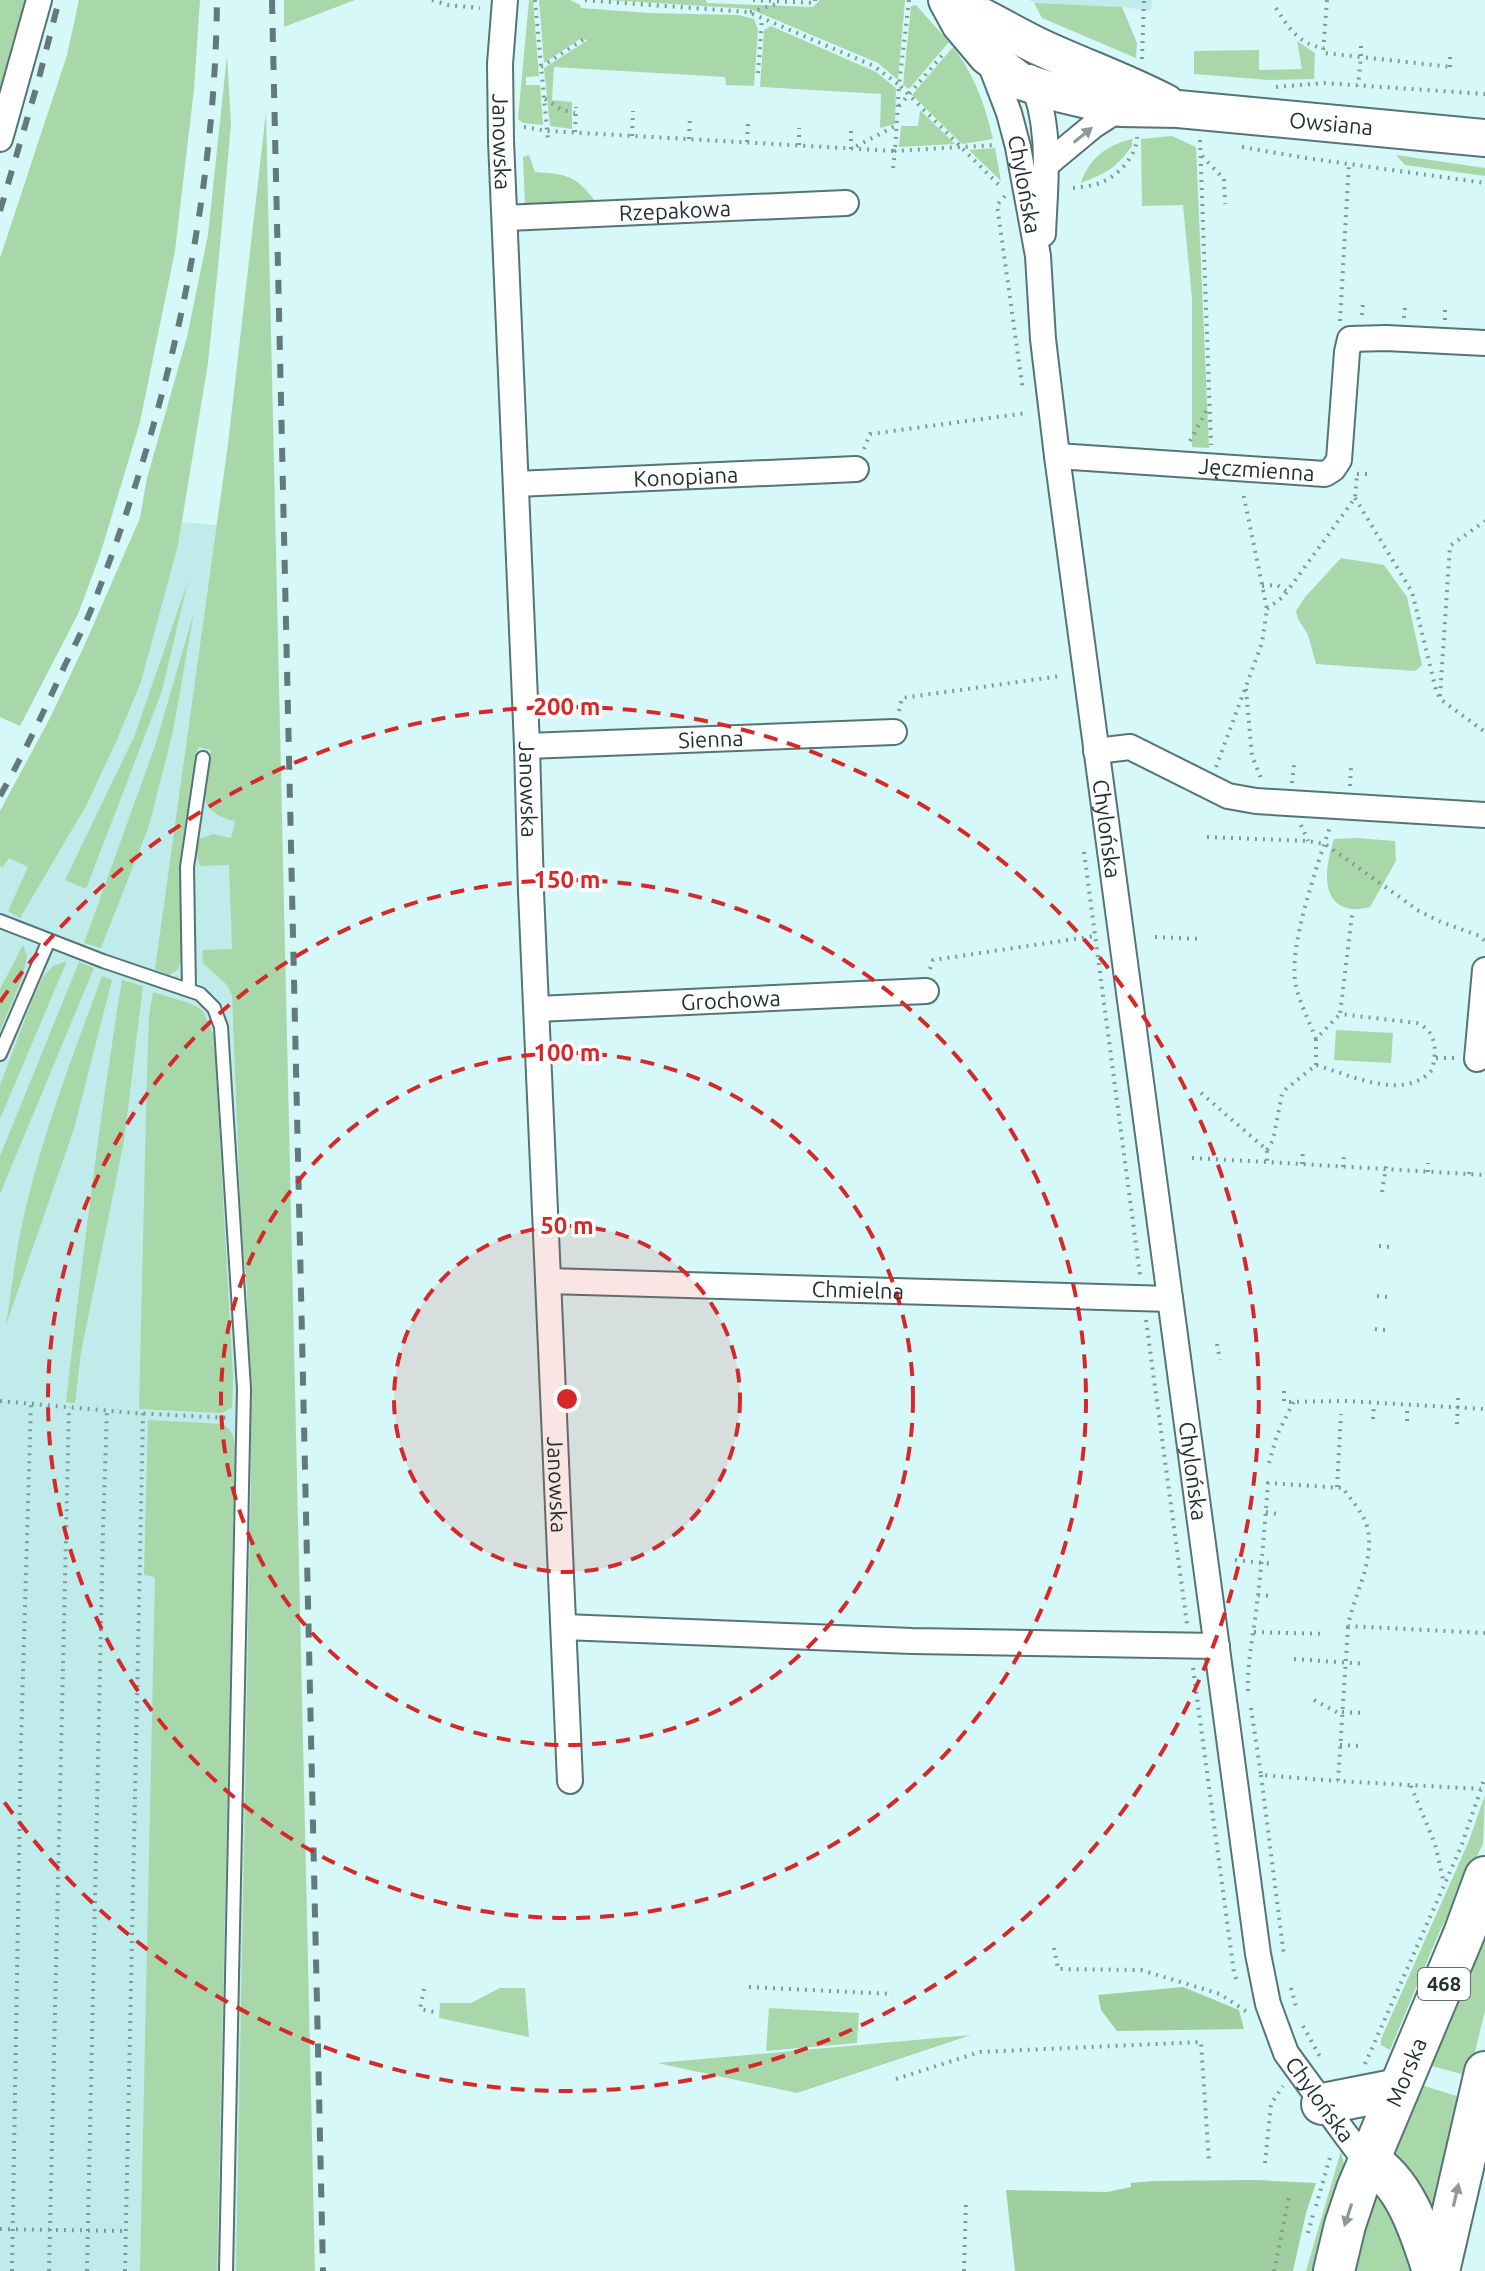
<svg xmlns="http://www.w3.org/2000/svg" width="1485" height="2271" font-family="Ubuntu,sans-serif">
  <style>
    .built { fill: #c0ebeb }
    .green { fill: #a8d8a9 }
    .forest { fill: #9fcf9f }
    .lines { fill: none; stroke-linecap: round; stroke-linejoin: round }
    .lane-casing { stroke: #567475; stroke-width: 16 }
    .street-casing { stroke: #567475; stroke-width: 28 }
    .secondary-casing { stroke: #567475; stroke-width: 40 }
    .primary-casing { stroke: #567475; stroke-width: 44 }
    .path { stroke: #819999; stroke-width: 4; stroke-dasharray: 2 6; stroke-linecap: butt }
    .lane { stroke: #fff; stroke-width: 12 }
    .street { stroke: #fff; stroke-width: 24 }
    .secondary { stroke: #fff; stroke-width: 36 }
    .primary { stroke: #fff; stroke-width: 40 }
    .rail { stroke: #647979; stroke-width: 6; stroke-dasharray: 14 14; stroke-linecap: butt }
    .oneway { fill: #919898 }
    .ring { fill: none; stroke: #d62828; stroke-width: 4; stroke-dasharray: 14 10 }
    .labels { text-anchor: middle; stroke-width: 7; stroke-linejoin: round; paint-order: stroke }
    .shield { fill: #fff; stroke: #656e6e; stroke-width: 2 }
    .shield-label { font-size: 20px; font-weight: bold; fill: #233030 }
    .street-label { font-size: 22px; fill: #233030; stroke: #fff }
    .centre { fill: #d62828; stroke: #fff; stroke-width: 4 }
    .ring-label { font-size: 24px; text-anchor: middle; font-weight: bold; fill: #d62828; stroke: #fff; stroke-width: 7; stroke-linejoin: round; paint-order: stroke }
  </style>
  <rect width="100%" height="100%" fill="#d6f8f8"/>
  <!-- built -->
  <path class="built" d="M1029,0H1152L1151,11L1122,7L1034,3Z
    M140,518L259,529L296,2271H0V831L38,758Z"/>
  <!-- green -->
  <path class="green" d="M0,0H25L0,95Z
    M79,0H200L194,89L175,251L140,422L100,555L78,614L20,726L0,717V258L67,55Z
    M284,0H355L284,27Z
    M529,0H533L539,76L526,77V85H540L543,125L523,123L518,119Z
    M539,0H570L580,5L581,8L648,13L738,15L754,19L758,30L754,86L726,85L725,77L554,67L552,100L572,102V129L550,126L544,68L588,40L580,39L544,63Z
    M608,0H706L707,3L813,7L820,0H905L898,80L878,63L750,9Z
    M1034,3L1122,7L1137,43L1136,58L1042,18Z
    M916,5L949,42L909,89L903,85L911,6Z
    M771,26L876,72L896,88L895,124L880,128L881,94L760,87L764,30Z
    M1297,41L1315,53L1314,79L1269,80L1194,74V51L1259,50V70L1302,69Z
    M953,47C975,76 985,105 993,139L962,144L912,95Z
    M227,55L231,124L219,257L208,363L178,545L141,682L116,742L86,806L20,918L8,911L28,867L9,858L3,867L0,866V811L50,718L85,644L140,518L147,478L187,337L208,235Z
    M920,110L955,144L899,147L901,126H918Z
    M266,112L315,2271H236L251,1476L247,1287L241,1223L232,995L227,985L203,963L202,950L232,949L229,865L200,866L196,851L199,839L213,834L231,838L235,821C189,810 208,784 211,750L198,747L180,870L182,960L177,970L169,975L155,969L228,444Z
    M1172,136L1196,147L1209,448L1192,447V298L1183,205L1142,206L1141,139Z
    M1132,139V146C1115,169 1108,172 1081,183C1089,158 1107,145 1132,139Z
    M995,148L1001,181L969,150Z
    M529,155L535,172C569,174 577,176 598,205L534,207L525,204L523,157Z
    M1396,155L1485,168V176L1405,165Z
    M1341,558L1384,565L1407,597L1422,665L1415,671L1316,664L1308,635L1298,619L1296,611L1305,597Z
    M188,581L162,691L86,889L65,880L134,737Z
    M194,612L173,731L149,826L101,948L84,943L155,746Z
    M1356,838L1395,841L1396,861L1370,907C1365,908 1356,910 1351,909C1317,903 1327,861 1334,839Z
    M23,945L27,956L23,976L0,1031V989Z
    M67,961L0,1119V1085L33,998L43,977L53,966Z
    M79,962L94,968L0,1194V1156Z
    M102,976L112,980L74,1129L6,1325C11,1295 14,1264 20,1234C38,1145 71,1060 102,976Z
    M122,980L143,986L124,1141L81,1352L75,1403L66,1402C82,1261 99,1121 122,980Z
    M153,992L192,1004L203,1011L214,1036L233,1377L232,1407L222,1413L139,1409L147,1072L149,1016Z
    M1336,1030L1393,1033L1391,1063L1334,1060Z
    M148,1420L223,1424C234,1431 234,1438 235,1450L217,2271H140L155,1577L144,1575Z
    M1485,1795L1483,1844L1439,1933L1390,2050L1381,2045V2039L1468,1843Z
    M1485,1922V2011L1469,2076L1424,2064Z
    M500,1988H525L529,2037L439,2018L440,2003H471Z
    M769,2008L859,2013L857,2043L766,2051Z
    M971,2035L797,2093L657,2063Z
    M1415,2083L1463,2098L1438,2208L1432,2212L1387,2151Z
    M1341,2151L1345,2168L1316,2271H1306Z
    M1382,2180L1412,2271H1347L1358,2230Z"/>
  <!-- forest -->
  <path class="forest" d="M1183,1987L1239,2010L1244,2029L1117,2031L1101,2010L1098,1995Z
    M1256,2180L1316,2183L1306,2213L1293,2271H1015L1006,2190L1107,2192L1131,2187V2183L1153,2181Z"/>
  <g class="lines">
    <defs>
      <path id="lane" d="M0,921L103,961L200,994L214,1008L221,1027L244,1389L226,2271
        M189,990L187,867L203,758
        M0,1054L49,940"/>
      <g id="street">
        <path id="s1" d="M505,0L500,64L501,141L527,746L531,892L570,1781"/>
        <path id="s2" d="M988,58L1009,113L1018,147L1038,256L1043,339L1057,456L1258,1954L1268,2004L1286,2053L1343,2131L1358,2151L1368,2160"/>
        <path d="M1030,77C1053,125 1045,182 1043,234"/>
        <path d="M0,139L39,0"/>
        <path d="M1046,165L1093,126L1121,108"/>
        <path id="s3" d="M505,218L846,203"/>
        <path id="s4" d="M1057,456L1325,474L1333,469L1339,460L1347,352L1350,339L1386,338L1485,343"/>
        <path id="s5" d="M516,484L856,469"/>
        <path id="s6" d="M527,746L894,732"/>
        <path d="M1096,751L1130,747L1228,796L1256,801L1485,815"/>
        <path id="s7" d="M537,1009L926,991"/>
        <path d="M1477,1059L1485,970"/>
        <path id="s8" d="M548,1281L1170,1299"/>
        <path d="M564,1627L912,1641L1217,1646"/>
      </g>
      <g id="secondary">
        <path id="s9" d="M947,0L960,24L987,56L1020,81L1062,94L1121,108L1178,109L1485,138"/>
        <path d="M948,1C981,14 1010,33 1042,48C1083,67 1126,82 1166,103"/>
      </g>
      <g id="primary">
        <path d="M1322,2104L1398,2089"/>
        <path d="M1368,2160C1406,2183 1420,2231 1433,2271"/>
        <path id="s10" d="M1334,2271L1345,2225L1357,2189L1464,1934L1485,1877"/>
        <path d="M1439,2271L1485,2072"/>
      </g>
    </defs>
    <!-- lane casing -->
    <use href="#lane" class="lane-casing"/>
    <!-- street casing -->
    <use href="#street" class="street-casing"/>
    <!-- secondary casing -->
    <use href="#secondary" class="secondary-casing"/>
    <!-- primary casing -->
    <use href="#primary" class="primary-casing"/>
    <!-- path -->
    <path class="path" d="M432,0L448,5L480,8
      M535,0L548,141
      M753,0L815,3V0
      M909,0L899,85L1001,187
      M1327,0L1323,53L1361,57L1358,86
      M1276,8C1288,27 1299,45 1324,48
      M750,12L780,3
      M1361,46V57L1451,67
      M1142,59L1144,0
      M541,67L584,39
      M1450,67V52
      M758,73L762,19
      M1276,87L1324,83L1485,94
      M545,99L562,110L575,113
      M899,106L945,52
      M524,127L548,131L895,151L899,85L874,66L748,12L582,0
      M851,131V149L897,125
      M575,132L576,107
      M632,136L633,111
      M689,139L690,115
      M1200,140L1211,445
      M747,142L748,123
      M799,145V128
      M1242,147L1306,158L1485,183
      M1202,156L1224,179L1225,204
      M893,168L895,151L995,145
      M1073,188C1082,187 1092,186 1100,183C1117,177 1137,156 1137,137
      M1005,196L997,205L1023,391
      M1362,315L1363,303
      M1404,318L1405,306
      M1445,320V309
      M1340,321L1349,163
      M1190,441L1209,406
      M864,449L870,434L1027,413
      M1357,474H1371
      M1355,498L1412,592L1436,690L1440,699L1485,732
      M1262,586L1277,585L1286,591
      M1267,609L1283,597L1355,498L1357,475
      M1246,689L1252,756L1261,778
      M1440,696L1450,546L1485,521
      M899,711L902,698L1061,676
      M1216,767L1262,643L1267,609L1244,497L1245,490
      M1292,783L1294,765
      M1350,786L1351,768
      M1301,825L1308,841
      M1207,837L1308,841L1325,844L1419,911L1441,922L1480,936L1485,941
      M1084,852L1140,1275
      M1155,937L1201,939
      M930,969L933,960L1095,936
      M1316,1039C1309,1021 1300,1004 1296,986C1287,948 1318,865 1330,826
      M1436,1058H1455
      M1316,1065V1039L1340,1014
      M1201,1093L1267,1150V1162L1485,1175
      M1267,1150L1273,1140L1282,1094L1286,1089L1316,1065C1350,1075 1404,1102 1432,1070C1437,1051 1437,1031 1417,1023L1340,1014L1352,915
      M1192,1158L1267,1162
      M1302,1164L1303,1150
      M1343,1167L1344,1153
      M1428,1172V1163
      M1469,1174L1470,1166
      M1382,1192L1387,1161
      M1379,1246L1391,1247
      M1377,1296L1388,1297
      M1146,1320L1187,1624
      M1375,1329L1386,1330
      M1217,1344L1220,1360
      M1284,1391V1402L1345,1401L1485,1409
      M0,1401L134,1413L229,1418
      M1373,1419L1374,1404
      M1407,1421V1406
      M1457,1424L1458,1397
      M1269,1463L1277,1435L1294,1401
      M1337,1487L1341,1414
      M1266,1512L1277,1514
      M1235,1560L1273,1564
      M1258,1595L1271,1596
      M1348,1627L1338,1781L1481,1789
      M1254,1632L1326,1634
      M1294,1659L1366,1664
      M1193,1668L1234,1973L1238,1984
      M1248,1691C1247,1661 1254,1633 1257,1603C1262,1563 1265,1523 1268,1483L1343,1488C1350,1499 1363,1512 1367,1526C1376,1560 1354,1593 1348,1626L1485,1633
      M1314,1700L1342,1715
      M1251,1708L1261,1775L1338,1781
      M1342,1712L1363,1713
      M1340,1745L1361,1746
      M1261,1775L1284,1956
      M1411,1786L1435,1844L1444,1883
      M1054,1948L1058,1969L1141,1970L1220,1994L1247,2012
      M749,1987L893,1994
      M1291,1988L1297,2010
      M424,1989L420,2009L439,2013
      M1303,2026L1320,2057
      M1365,2064L1461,1847L1485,1777
      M896,2079L980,2052L1201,2042L1209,2163
      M1265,2163L1271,2104L1283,2086
      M1316,2206L1331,2154
      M0,2229L126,2231
      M1308,2233L1313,2215
      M12,2271L21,1742L31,1403
      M49,2271L69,1407
      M87,2271L103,1529L107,1410
      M125,2271L143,1413
      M964,2271L966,2200
      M1274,2271L1289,2197"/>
    <!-- lane -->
    <use href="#lane" class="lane"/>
    <!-- street -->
    <use href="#street" class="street"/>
    <!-- secondary -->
    <use href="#secondary" class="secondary"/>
    <!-- primary -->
    <use href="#primary" class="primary"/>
    <!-- rail -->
    <path class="rail" d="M272,0L323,2271
      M0,211L38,82L59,0
      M0,796C24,753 45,710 65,665C74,647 83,629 91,610C167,417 215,208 217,0"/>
  </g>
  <!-- one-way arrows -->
  <defs><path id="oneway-solid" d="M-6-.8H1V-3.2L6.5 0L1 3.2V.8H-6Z" transform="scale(2)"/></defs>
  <g class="oneway">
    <use href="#oneway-solid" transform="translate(1083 135) rotate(-39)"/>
    <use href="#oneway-solid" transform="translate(1456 2195) rotate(-77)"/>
    <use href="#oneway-solid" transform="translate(1348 2215) rotate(108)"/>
  </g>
  <!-- distance rings -->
  <circle cx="567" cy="1399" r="173" fill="#d62828" fill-opacity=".12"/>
  <g class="ring">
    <circle cx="567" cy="1399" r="173"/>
    <circle cx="567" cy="1399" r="346"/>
    <circle cx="567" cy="1399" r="519"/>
    <path d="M0 1002A692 692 0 1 1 0 1796"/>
  </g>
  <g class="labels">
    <!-- shield labels -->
    <rect class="shield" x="1418" y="1968" width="52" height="32" rx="6"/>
    <g class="shield-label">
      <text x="1444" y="1991">468</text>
    </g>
    <!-- street labels -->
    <g class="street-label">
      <text dy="8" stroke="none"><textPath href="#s9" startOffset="426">Owsiana</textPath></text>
      <text dy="8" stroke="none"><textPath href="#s1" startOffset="142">Janowska</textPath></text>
      <text dy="8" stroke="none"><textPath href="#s2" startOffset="132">Chylońska</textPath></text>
      <text dy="8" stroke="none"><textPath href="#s3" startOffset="170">Rzepakowa</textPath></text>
      <text dy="8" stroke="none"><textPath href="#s4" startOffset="200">Jęczmienna</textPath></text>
      <text dy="8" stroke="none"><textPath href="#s5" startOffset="170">Konopiana</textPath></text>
      <text dy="8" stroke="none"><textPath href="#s6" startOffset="184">Sienna</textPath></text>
      <text dy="8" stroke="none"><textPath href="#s1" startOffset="790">Janowska</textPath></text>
      <text dy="8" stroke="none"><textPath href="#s2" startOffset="782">Chylońska</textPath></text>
      <text dy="8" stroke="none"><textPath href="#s7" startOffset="194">Grochowa</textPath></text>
      <text dy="8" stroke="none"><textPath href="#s8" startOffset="310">Chmielna</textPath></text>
      <text dy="8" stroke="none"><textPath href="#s2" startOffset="1430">Chylońska</textPath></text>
      <text dy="8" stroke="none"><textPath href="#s1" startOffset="1486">Janowska</textPath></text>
      <text dy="8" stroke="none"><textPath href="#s10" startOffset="212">Morska</textPath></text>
      <text dy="8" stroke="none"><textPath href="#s2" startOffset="2078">Chylońska</textPath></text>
    </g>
  </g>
  <circle cx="567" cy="1399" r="12" class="centre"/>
  <g class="ring-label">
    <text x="567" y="715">200 m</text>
    <text x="567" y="888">150 m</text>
    <text x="567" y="1061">100 m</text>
    <text x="567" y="1234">50 m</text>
  </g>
</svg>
